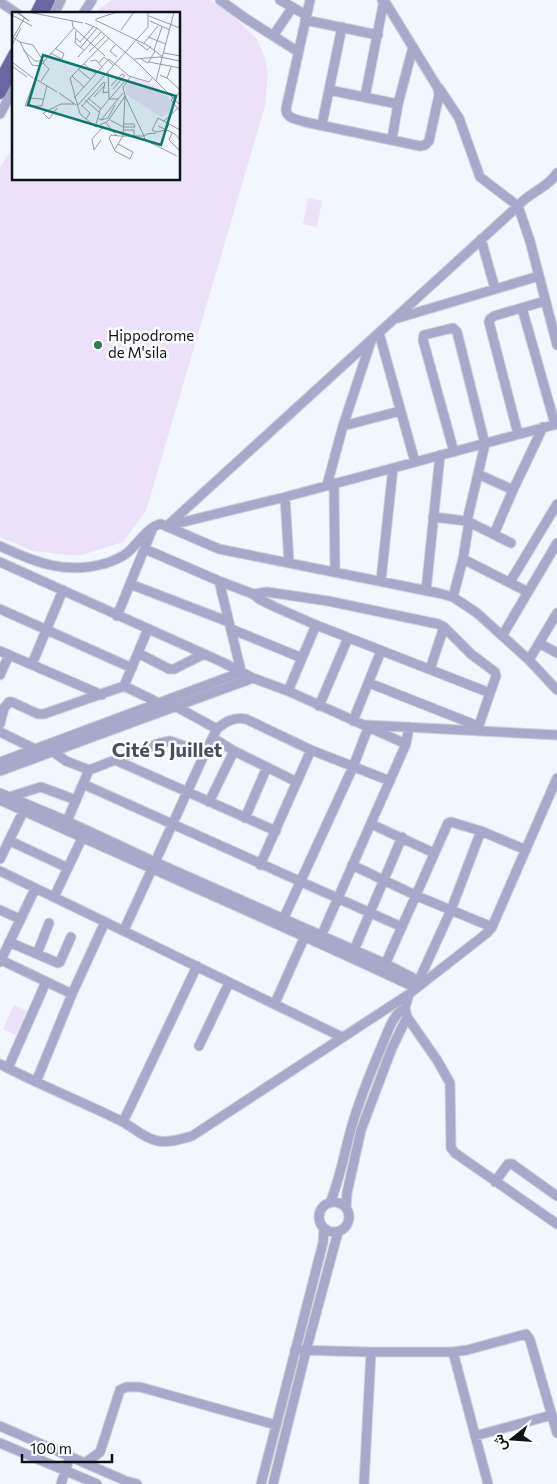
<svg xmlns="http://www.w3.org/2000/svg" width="557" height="1484" font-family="Commissioner,Vazirmatn,sans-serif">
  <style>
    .green { fill: #ece1f9 }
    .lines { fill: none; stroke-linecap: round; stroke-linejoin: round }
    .minor-casing { stroke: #cdd1da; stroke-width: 11 }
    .major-casing { stroke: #cdd1da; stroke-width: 12 }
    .minor { stroke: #a8a8ca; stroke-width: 9 }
    .major { stroke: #6966a1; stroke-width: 10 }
    .poi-dot { fill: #2c7e50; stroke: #fff; stroke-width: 2 }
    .labels { text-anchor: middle; stroke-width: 5; stroke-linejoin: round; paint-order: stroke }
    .poi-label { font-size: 15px; fill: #0d1118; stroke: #fff; text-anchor: start }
    .district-label { font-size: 20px; font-weight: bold; fill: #464f61; stroke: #fff }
    .inset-road { fill: none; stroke: #969aa3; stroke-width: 1 }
    .view { fill: #0f766e; fill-opacity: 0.15; stroke: #0f766e; stroke-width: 2.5 }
    .inset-edge { fill: none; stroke: #0d1118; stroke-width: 2.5 }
  </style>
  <rect width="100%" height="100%" fill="#f2f6ff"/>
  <!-- green -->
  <path class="green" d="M112,0H210L222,7L234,16L257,39L265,58L268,73L265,106L146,511L123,542L82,555H68L33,551L0,537V167L14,146V179H179V14H92Z
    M308,198L322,201L317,227L303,224Z
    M14,1005L27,1011L16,1035L3,1029Z"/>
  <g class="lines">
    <defs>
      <path id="minor" d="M220,0L245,18L297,51
        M280,0L306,15
        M310,0L286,109C286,119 297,119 305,122L420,146L425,145L429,141L439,95L438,88L384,0H382
        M0,2L18,14
        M54,14L61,0
        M83,14L92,0
        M305,20L378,35
        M273,36L292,8
        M439,88L459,118L480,177L518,206C529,192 547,189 557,173
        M329,90L398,104
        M365,97L384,0
        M0,114L14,88
        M322,124L342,27
        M392,139L398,104L413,47
        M481,239L495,289
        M522,308L555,424
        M398,318L539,276
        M379,333L415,462
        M557,345L530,241L518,206L167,526L285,497L557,424
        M343,426L400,411
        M518,434L489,322L490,319L494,316L545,301
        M478,474L513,490L543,427
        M334,483L335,571
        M327,485L343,426L371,341
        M285,497L289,562
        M433,517L467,521
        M469,522L511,543
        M494,534L513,490
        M0,546C36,563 67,575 107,563C114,560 121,558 127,553C137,545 148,526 161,524L219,549L438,593L453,597L477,613L529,660L557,690
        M145,549L219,581L253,594L259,599L275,607L316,625L490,693L477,731
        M463,559L528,592
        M0,562L222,662L253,678L288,691L406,744
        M381,580L393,468
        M219,581L241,671
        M510,582L557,504
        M130,584L229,622
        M426,591L440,455
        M253,594L267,592L328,601L438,624L444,627L471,654L495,672L496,676L490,693
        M453,597L463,559L469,522L467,521L485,444L457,332L453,328L424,335L423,340L454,452
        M0,609L132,668
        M117,616L152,530
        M231,629L302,658
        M502,636L557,543
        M539,643L557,653
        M0,651L102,695
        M138,653L169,669H174L204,654
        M529,660L557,613
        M32,664L63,590
        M430,669L444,627
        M0,675L9,655
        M369,683L478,726
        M124,686L148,629
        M288,691L316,625
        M319,706L348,638
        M353,721L381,651
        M0,724L4,708L9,702H12L38,714H44L124,686L157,702
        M367,725L557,735
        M217,729C226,721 234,717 246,719L311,750L390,781
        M0,732L35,749
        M213,738L234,751L297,782
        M52,751L66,761L89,770L160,743L170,741L205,753L217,729L175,706
        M115,760L276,831
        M0,762L242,672
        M0,771L253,678
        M83,784L402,927
        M0,793L67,821L155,862L386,964L423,983
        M9,797L41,787L76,800
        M0,800C138,864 279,923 416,988
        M209,802L234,751
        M245,818L267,767
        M67,821L89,770
        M371,824L434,853
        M10,841L68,868
        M0,859L25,808
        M260,865L311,750
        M352,865L417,896L492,927
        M0,871L342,1037
        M54,897L84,834
        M0,910L20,919
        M281,924L353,767L368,728
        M124,930L205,753
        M319,941L406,744L409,727
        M9,942L58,963L60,962L71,937
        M37,954L49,923
        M352,955L402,837
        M1,960L72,994
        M0,962L35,889
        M384,967L448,823L451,822L481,831L526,850
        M419,980L451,910L481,831
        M275,1003L305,936
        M407,1017L437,1060L450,1083L451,1148L455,1153L557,1224
        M199,1046L229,983
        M0,1064C39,1085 81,1101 121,1121C133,1127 145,1139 158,1141C170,1143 182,1139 192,1136L409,994L487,933L492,927L557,778
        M8,1068L46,982
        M36,1082L72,994L105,922
        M123,1122L197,966
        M495,1182L508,1164H512L557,1196
        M319 1217a15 15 0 1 1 30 0a15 15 0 1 1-30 0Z
        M330,1203C340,1179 344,1154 351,1129C359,1100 371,1071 383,1043C388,1031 393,1014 405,1008
        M346,1208L347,1193L361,1130L392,1048L407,1017L405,1008L409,994
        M295,1350L371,1352H453L467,1350L526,1334L530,1340L557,1433
        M453,1352L488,1484
        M0,1426L126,1481L137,1484
        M475,1436L552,1415
        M0,1443L97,1484
        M85,1463L100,1452L120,1390L126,1387H140L276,1425
        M61,1484L70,1456
        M261,1484L323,1243L324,1229
        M273,1484L306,1351L338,1232
        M364,1484L371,1352"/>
      <path id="major" d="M35,14L42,0
        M43,14L50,0
        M0,79L14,53
        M0,94L14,69"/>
    </defs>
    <!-- minor casing -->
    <use href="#minor" class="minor-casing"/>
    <!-- major casing -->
    <use href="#major" class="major-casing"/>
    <!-- minor -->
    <use href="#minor" class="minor"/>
    <!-- major -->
    <use href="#major" class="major"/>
  </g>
  <!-- markers -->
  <circle class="poi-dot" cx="98" cy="345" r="5"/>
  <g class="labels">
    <!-- poi labels -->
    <g class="poi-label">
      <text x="108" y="341">Hippodrome<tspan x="108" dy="17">de M'sila</tspan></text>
    </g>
    <!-- district labels -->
    <g class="district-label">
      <text x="167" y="757">Cité 5 Juillet</text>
    </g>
  </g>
  <!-- overview -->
  <g transform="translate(12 12)">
    <rect width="168" height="168" fill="#f2f6ff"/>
    <path d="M123,66L146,75L161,91L160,100L149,105L115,83L113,74Z" fill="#ece1f9"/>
    <path class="inset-road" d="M4,0L17,9L6,0M16,0L71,11M0,3L20,14M137,4L168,16M84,7L105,0M83,8L135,33L151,45M60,9L61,15L93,44M138,9L158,18M73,11L85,16L127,52L168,93M109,18L122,0M64,19L63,31L72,38M0,25L8,30L20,53L27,54M136,25L154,32M1,26L13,5M64,26L68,30L81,15M97,26L58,66L68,102L84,115L96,109L113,84L111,75L119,64M8,30L21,33L32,50M125,30L135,38L139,34M132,31L146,14M0,33L9,16M103,33L98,39L105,45M68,36L85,16M11,38L23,49H30M142,38L150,15M77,40L93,24M38,41L50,47L52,42L43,36M152,41L168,44M0,44V50L21,66M66,45L89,20M122,47L148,45L168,49M129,47L136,51L143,39M78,49L84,48L90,55M137,50L168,56M87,51L92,45L101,53M72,52L84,62M0,54L15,65M66,57L79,68M96,60L97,87H106M148,63L155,66L159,55M60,64L72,75M22,66L45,80M155,66L168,78M29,69L37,57L31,51M144,69L162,0M93,70L91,81L96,80M35,73L30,94H13L28,54L62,16M99,74L110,62L112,63M101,77L113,63M168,80L159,88L168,99M47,81L64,93M82,85L93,73M16,86L31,87M62,86L97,47L117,64L137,70L141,65M76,86L89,97M73,88L87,100M69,93L78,101L74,107M65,94L136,15V0M70,94L92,70M45,96L37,107L31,101L49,92H62M87,99L112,70M86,106L89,108L111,81M89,108L96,106L103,93M98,108L111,115H123L122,112H111M152,109L166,96M94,111L105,124M157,112L154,118L144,120L140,118L146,106L168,118M146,114L163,122L168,128M83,115L88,99M111,118H122V124M144,121L135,122L132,124L133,128L165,144M160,121L157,128L167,138M89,128L82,138L80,127L92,114M103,137L106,132L111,124L113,84L132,124H107L99,123L97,126L103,139L118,147L121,140L106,132"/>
    <path class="view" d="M31,43L164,84L149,133L16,93Z"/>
    <rect width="168" height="168" class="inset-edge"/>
  </g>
  <!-- north arrow -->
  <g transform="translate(512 1439) rotate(253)" stroke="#ffffff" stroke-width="4" paint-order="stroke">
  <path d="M0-4L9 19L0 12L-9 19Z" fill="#0d1118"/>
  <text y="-8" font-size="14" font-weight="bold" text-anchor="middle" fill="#0d1118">ش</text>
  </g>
  <!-- scale -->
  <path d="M22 1454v8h90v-8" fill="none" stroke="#0d1118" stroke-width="2.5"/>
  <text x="30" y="1454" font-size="15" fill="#0d1118" stroke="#ffffff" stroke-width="4" paint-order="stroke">100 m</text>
</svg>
